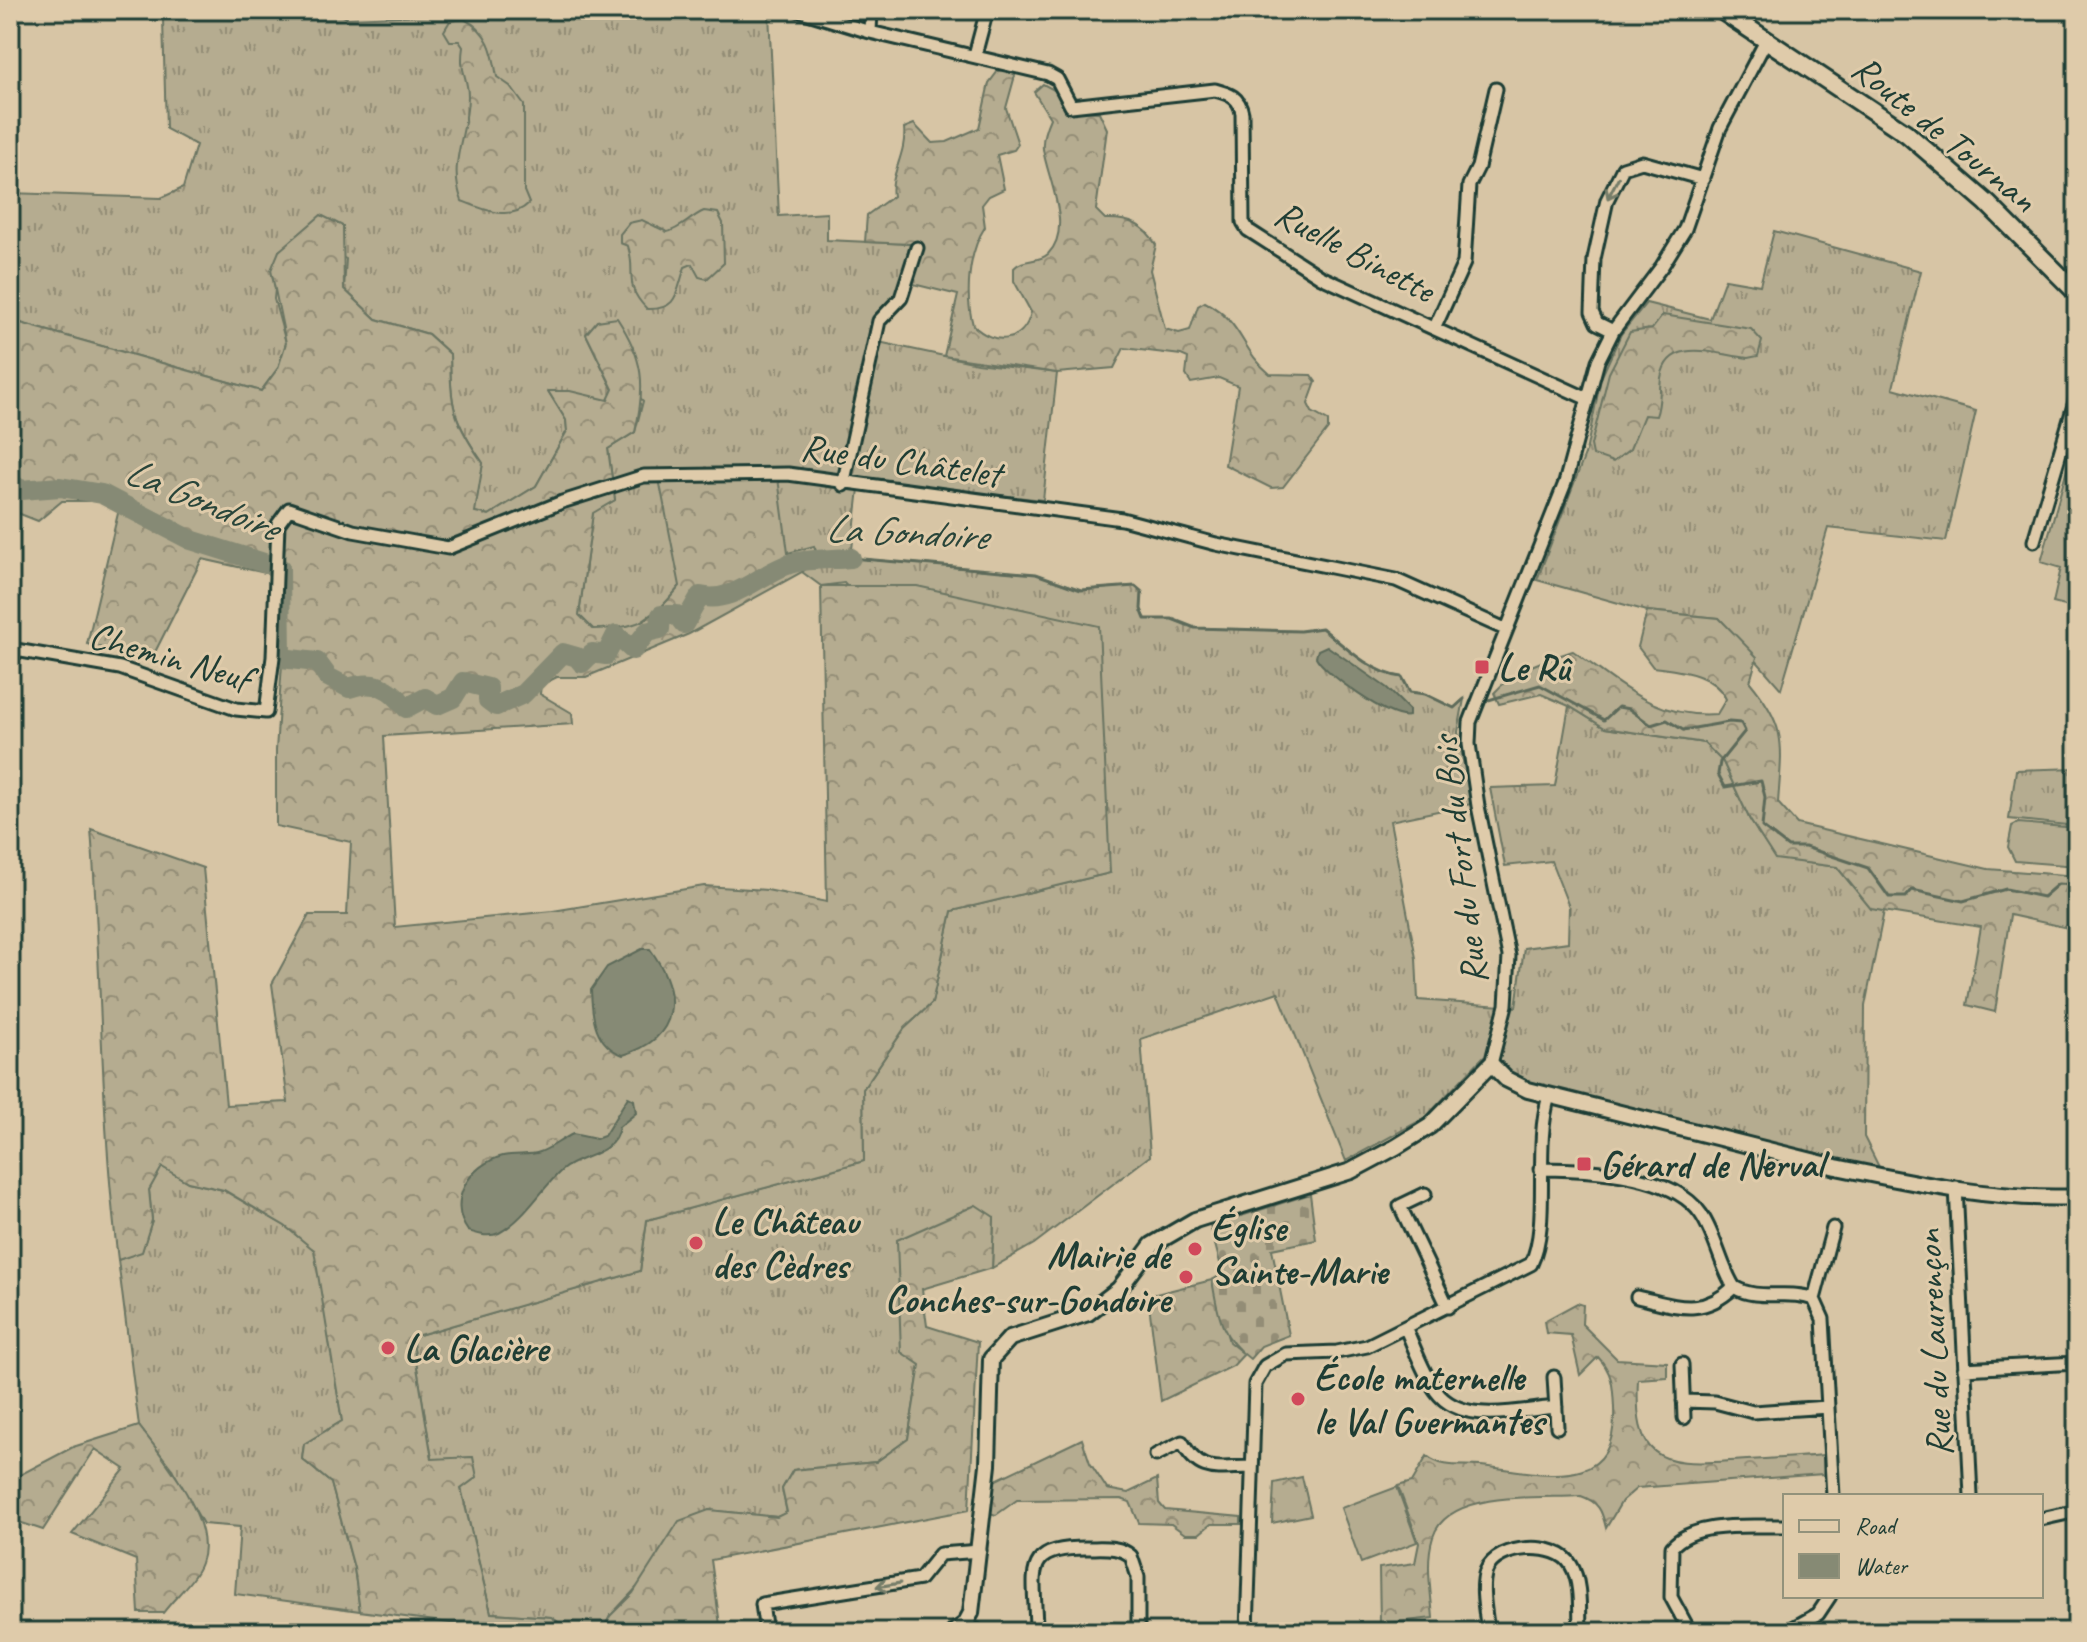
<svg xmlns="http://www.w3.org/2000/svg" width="2087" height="1642" font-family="Caveat,sans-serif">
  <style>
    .grass { fill: url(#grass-tufts); stroke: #6a7462; stroke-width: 2 }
    .forest { fill: url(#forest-crowns); stroke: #6a7462; stroke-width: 2 }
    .cemetery { fill: url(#cemetery-stones); stroke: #6a7462; stroke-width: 2 }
    .garden { fill: #b5ac90; stroke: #6a7462; stroke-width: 2 }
    .water { fill: #868a74; stroke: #5d6b5a; stroke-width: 2 }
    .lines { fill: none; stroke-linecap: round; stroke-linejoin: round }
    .stream { stroke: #5d6b5a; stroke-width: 3 }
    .river { stroke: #868a74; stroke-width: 20 }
    .minor-casing { stroke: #1f3d34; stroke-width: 17 }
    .tertiary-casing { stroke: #1f3d34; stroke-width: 20 }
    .secondary-casing { stroke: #1f3d34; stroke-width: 22 }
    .minor { stroke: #dfcbaa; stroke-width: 11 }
    .tertiary { stroke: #dfcbaa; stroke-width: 14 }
    .secondary { stroke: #dfcbaa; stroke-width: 16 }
    .oneway { stroke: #757d69 }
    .poi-dot { fill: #d1495b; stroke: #dfcbaa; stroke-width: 3 }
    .labels { text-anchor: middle; stroke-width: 6; stroke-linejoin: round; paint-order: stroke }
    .street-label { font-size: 38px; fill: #1f3d34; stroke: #dfcbaa }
    .poi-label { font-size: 38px; font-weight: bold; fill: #1f3d34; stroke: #dfcbaa; text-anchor: start }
    .water-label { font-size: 40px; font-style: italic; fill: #29453a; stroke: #dfcbaa }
  </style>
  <defs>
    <pattern id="grass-tufts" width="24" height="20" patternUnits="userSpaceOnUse" patternTransform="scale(2)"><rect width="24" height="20" fill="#b5ac90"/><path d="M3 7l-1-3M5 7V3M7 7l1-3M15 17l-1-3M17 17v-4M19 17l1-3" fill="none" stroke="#938d76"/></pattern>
    <pattern id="forest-crowns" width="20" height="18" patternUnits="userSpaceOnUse" patternTransform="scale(2)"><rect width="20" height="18" fill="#b5ac90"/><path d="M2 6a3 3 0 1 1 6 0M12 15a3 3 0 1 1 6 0" fill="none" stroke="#938d76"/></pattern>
    <pattern id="cemetery-stones" width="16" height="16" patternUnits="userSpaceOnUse" patternTransform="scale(2)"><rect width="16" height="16" fill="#b5ac90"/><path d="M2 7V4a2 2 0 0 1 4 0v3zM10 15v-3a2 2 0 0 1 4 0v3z" fill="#938d76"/></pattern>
  </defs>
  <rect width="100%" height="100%" fill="#d7c5a5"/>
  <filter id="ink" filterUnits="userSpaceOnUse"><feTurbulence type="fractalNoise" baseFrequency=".0125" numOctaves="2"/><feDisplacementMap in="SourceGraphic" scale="16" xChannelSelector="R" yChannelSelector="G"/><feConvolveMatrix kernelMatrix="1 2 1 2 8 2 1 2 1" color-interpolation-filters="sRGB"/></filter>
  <g filter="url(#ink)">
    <!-- grass -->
    <path class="grass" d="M224,10H332L347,18L562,10L769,13L779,216L827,213V240L911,244L898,291L875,317L869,340L977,363L1057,373L1043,500L860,480L851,558L1036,574L1081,590L1135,586L1142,592L1141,609L1146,619H1172L1195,628L1300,631L1322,628C1344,647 1372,673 1402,677L1410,692L1425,694L1454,708L1464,699L1458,732L1471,804L1390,821L1416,958L1418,1000L1516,1007L1524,948L1568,942L1569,907L1551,861L1505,866L1490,788L1555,786L1569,706L1605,728L1704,743L1723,762L1750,820L1775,858L1837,867L1871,908L1884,911L1865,1006L1864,1137L1881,1171L1548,1092L1508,1074L1483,1057L1425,1118L1346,1161L1278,992L1141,1039L1150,1156L1034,1244L992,1268L994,1217L897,1240L920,1365L908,1439L876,1462L793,1470L782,1489L787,1513L777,1517L709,1510L610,1616L602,1632H566L565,1627L551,1617L491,1613L461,1488L472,1457L432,1460L412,1337L640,1271L647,1220L864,1161L863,1089L904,1029L932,1003L952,911L1110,873L844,583L821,586L802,572L819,558L680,586L664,605L630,629H593L579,615L593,512L615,500L608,449L635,432L643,401L586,334L613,390L608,401L548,391L566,420L567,431L536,486L489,515L474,512L483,463C452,419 451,407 450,354L428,334L376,319L344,289L346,259L299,236L279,251L274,299L286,343L278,368L261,391L10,320V193L161,198L183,188L196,145L166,129L163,19L214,16Z
      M1774,231L1921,271L1893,388L1976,411L1946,541L1828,528L1781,689L1719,618L1647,611L1537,580L1586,452L1601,378L1621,334L1646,303L1710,319L1725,279L1760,285Z
      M2077,768V826L2009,819L2016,770Z
      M161,1166L188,1182L223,1190L285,1226L315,1250L342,1421L304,1444L302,1459L331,1483L354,1568L360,1611L235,1594L240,1527L203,1524L172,1469L139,1426L118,1260L142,1251L152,1220L149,1190Z"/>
    <!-- forest -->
    <path class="forest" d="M464,19C489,31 493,52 497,77L510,86L524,105V191L529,203C511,222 484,210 462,201C447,163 468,134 468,96C468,76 459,73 463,47L459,41H450L444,31L450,21Z
      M1011,69L1016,72L1006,108L1018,144L1014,150L997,155L1004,189L989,196L982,205L985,227C968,253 965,296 973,325C993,346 1024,344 1031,312L1014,281V268C1023,258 1038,263 1048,254C1074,228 1047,178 1043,149C1042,139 1046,127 1050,118L1034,92L1043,84L1056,91L1072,111L1099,112L1107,129L1096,210L1105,219C1128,218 1145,224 1156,245L1150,270L1165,329L1179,333L1190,330L1198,306L1205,302C1244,323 1239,348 1270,374L1311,375L1316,382L1308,404L1312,412L1328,421V429L1283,487L1271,488L1225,465L1238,386L1219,378L1191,383L1186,375L1188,358L1181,355L1124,348L1114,368L1057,373L944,356L958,295L901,281L910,244L865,242L867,215L893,196C889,175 907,154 904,128L914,124L932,143L947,142L979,128L989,83L998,71Z
      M704,211L718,213L723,223L724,263L707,279L699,277L692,264L685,267C676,292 679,310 647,309C622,284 637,273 628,246L620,243V234L629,223L642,220L667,232C681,229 690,217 704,211Z
      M321,215L343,226L344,289L376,319L428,334L450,354C451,407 452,419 483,463L475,512L489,515L536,486L567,431L566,420L548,391H570L608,400L613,389L586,334L597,321L617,318C644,359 646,385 635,432L608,449L615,500L593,513L579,615L593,629C638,629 651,621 680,586L659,479L778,478L788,553L814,546L819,558L802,572L689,634L586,677H557L541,685L540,694L572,713L573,724L384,736L395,927L553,911L704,886L767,890L827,902L821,586H917L1099,626L1110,873L952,911L932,1003L904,1029L863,1089L864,1161L647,1220L640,1271L412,1337L432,1459L473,1457L477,1477L461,1489L491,1613L551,1617L565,1627L566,1632H518L360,1611L354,1568L331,1483L302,1459L304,1444L342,1421L314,1250L285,1226L224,1190L188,1182L162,1167L149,1190L152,1220L142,1252L118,1260C100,1117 102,973 91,829L203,868L226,1105L288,1102L272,984L309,915H347L351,842L276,826V750L288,578L202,559L151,660L87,644L119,509L100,501H62L38,521L10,510V320L261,391L278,368L286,343L271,270L279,251Z
      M1663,315L1751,329L1762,341L1758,356L1748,358C1717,355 1668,335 1661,378C1659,392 1661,403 1656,416L1644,415L1630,449L1613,462L1593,455L1591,445L1609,373L1630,332L1652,329Z
      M1647,611L1719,618L1757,657L1750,682C1788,728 1782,746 1778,803L1797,824L1988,869L2077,876V930L2010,915L1995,1012L1967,1005L1981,927L1871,909L1837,867L1775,859L1750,820L1723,762L1704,743L1605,728L1569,706L1541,694L1499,704L1494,693C1515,669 1543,661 1573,651C1621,684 1654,719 1717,714L1726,699C1713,673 1680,671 1653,667L1638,647Z
      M976,1205L994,1217L992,1268L922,1289L927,1326L978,1342L969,1510L711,1560L721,1632H602L610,1616L633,1593L679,1521L709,1510L777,1517L787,1512L782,1489L793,1470L876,1462L908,1439L920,1365L901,1352L897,1240Z
      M1212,1280L1229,1342L1244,1354L1233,1366L1161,1401L1148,1296Z
      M1577,1303L1583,1305L1582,1324L1617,1359L1667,1362V1377L1638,1379C1634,1458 1657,1467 1730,1461C1761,1459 1792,1458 1823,1455V1474L1637,1488L1622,1501L1606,1528C1602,1511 1599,1502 1581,1496C1540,1499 1448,1489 1433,1537C1425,1562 1431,1591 1433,1618L1380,1624L1379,1568L1415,1563L1419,1543L1398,1486L1412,1482L1427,1456C1443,1469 1462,1464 1481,1466C1539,1472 1618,1498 1614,1408C1613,1387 1613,1373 1598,1357L1580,1375L1571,1335L1546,1333L1544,1321Z
      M139,1426C163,1458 217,1521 201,1563C195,1580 174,1598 163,1613H139L136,1560L72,1534L125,1469L95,1449L43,1530L10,1519V1480L73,1447Z
      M1082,1439L1090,1463L1107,1489L1128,1493L1157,1479L1159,1503L1165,1510L1241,1517V1524H1211L1199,1534H1185L1171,1524L1139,1523L1130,1502L1121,1499L1017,1500L996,1515L990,1513L994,1481Z
      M1302,1477L1311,1515L1272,1523L1274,1483Z"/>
    <!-- cemetery -->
    <path class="cemetery" d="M1310,1194L1316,1240L1272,1249L1289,1335L1261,1346L1250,1359C1220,1337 1218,1314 1212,1280L1223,1274L1210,1226Z"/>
    <!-- garden -->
    <path class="garden" d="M2077,434V609L2053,603L2061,568L2041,562Z
      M2018,823L2077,828V866L2015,861L2008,847L2012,826Z
      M1397,1487L1417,1542L1361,1563L1341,1508Z"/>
    <!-- water -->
    <path class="water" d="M1327,646L1387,688L1409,710V716C1391,721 1324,673 1316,657L1318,650Z
      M642,949H650C682,993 681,1038 623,1055C595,1045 592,1018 591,990L607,967Z
      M628,1097L634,1100L636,1113L619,1127C615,1156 579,1155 562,1170C541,1189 525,1219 499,1233C488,1238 478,1234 468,1231C446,1201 470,1164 503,1156C515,1153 530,1156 540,1152C551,1148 562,1139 573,1134L596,1139L604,1136Z"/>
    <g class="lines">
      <!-- stream -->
      <path class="stream" d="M851,558L1036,574L1081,590L1135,586L1142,592L1141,609L1145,619H1172L1195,628L1300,631L1322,628C1345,647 1372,673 1402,677L1410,692L1425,694L1454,708L1464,699
        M1485,701L1540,685L1604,720L1618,707L1629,709L1651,725L1667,720L1683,730L1729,722L1741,723L1745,731L1720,762L1718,774L1725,787L1761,781L1765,797L1762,827L1788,847H1805L1868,868L1889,897H1906L1912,890L1963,901L2006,889L2043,897L2058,884L2077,885"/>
      <!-- river -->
      <path class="river" d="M10,482L21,490L60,487L102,494L191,540L280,568L281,658L317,662L328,677L349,688C374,679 391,687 406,708L425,698L437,705L453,698L463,682L488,688V700L496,706L523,694L563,653L577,657L582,663L592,653L606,655L616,635L633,650L647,632L660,629L661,615H677L684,624L700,596C734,605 762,571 793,563C811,558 833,560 851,558"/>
      <defs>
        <path id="minor" d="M798,10L870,32L1048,74L1057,79L1071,106L1215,90C1230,94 1239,97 1242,113L1243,222L1248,230L1321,277L1588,399
          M870,32L871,10
          M975,55L987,10
          M1435,327L1464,263L1469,185L1478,167L1496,89
          M1613,331L1597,323L1592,312L1594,259L1607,200L1623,168L1642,162L1703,179
          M843,485L879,321L901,298L917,248
          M2034,541L2077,395
          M10,649L120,668L236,709L266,712L273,657L278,524L289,509L353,531L448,548L562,502L644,476L788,474L1122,519L1216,544L1396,580L1505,629
          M1491,1064L1506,1005L1509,956L1478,806L1469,744L1470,722L1565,483L1598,361L1613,331L1662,266L1685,229L1720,128L1767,39
          M1540,1169C1586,1169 1672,1172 1701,1214C1716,1236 1720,1265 1734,1287C1758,1302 1788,1289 1814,1299
          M1956,1187L1971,1496
          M1425,1194L1400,1206L1448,1307
          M1637,1297C1677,1306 1701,1318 1734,1287
          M1814,1299L1823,1319L1833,1496
          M1814,1299L1833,1228
          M1406,1329C1415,1349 1423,1373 1436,1391C1461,1426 1520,1410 1556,1407
          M1682,1364L1684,1418
          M1964,1369L2077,1363
          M1554,1377L1557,1427
          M1683,1401L1715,1402L1753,1412L1828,1407
          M1156,1455L1182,1442C1200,1476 1218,1467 1252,1467
          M2041,1519L2077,1511
          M965,1624L981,1632
          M766,1632L762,1604L920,1579L940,1554L980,1551
          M1036,1632C1036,1574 1018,1547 1089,1548C1103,1548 1120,1546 1131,1556L1138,1577V1632
          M1247,1632L1255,1384L1265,1366L1286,1354L1337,1352L1367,1346L1531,1264C1551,1223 1533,1148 1549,1096
          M1488,1632C1486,1614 1480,1588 1486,1571C1497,1543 1558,1541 1571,1565C1582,1583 1579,1612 1580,1632
          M1690,1632L1671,1597L1672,1547C1695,1520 1752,1527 1785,1526
          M1786,1632L1818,1614L1830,1596"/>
        <path id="tertiary" d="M954,1632L965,1624L971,1613L988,1465L991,1359L1010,1338L1088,1313L1119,1289L1152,1245L1195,1220L1351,1171L1396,1147L1430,1126L1491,1064L1506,1079L1528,1090L1836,1167C1913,1183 1998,1201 2077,1197"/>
        <path id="secondary" d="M1721,10L1906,133L1987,203L2077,293"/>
      </defs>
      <!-- minor casing -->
      <use href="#minor" class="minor-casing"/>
      <!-- tertiary casing -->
      <use href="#tertiary" class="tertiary-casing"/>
      <!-- secondary casing -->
      <use href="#secondary" class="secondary-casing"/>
      <!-- minor -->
      <use href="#minor" class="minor"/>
      <!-- tertiary -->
      <use href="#tertiary" class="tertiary"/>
      <!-- secondary -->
      <use href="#secondary" class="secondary"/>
    </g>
    <!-- one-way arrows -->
    <defs><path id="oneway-shaft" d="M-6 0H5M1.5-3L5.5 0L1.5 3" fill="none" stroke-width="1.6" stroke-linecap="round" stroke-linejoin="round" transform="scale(2)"/></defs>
    <g class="oneway">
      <use href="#oneway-shaft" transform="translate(1613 188) rotate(117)"/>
      <use href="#oneway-shaft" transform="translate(888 1585) rotate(171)"/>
    </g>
  </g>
  <!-- markers -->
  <g class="poi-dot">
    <rect x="1474" y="659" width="16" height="16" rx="4"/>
    <rect x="1576" y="1156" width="16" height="16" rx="4"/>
    <circle cx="696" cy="1243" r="8"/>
    <circle cx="1195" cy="1249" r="8"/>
    <circle cx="1186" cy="1277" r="8"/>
    <circle cx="388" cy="1348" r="8"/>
    <circle cx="1298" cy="1399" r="8"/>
  </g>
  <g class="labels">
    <!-- street labels -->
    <g class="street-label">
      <text transform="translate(1945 133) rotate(39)" y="13">Route de Tournan</text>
      <text transform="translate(1355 251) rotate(28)" y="13">Ruelle Binette</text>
      <text transform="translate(901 460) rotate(8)" y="13">Rue du Châtelet</text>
      <text transform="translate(170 656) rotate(16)" y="13">Chemin Neuf</text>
      <text transform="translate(1459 860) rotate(-97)" y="13">Rue du Fort du Bois</text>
      <text transform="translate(1933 1343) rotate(-93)" y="13">Rue du Laurençon</text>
    </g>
    <!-- poi labels -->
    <g class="poi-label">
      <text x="1498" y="680">Le Rû</text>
      <text x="1600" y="1177">Gérard de Nerval</text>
      <text x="712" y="1234">Le Château<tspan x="712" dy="44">des Cèdres</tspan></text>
      <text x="1211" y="1240">Église<tspan x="1211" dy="44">Sainte-Marie</tspan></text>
      <text x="1170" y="1268" text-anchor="end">Mairie de<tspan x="1170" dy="44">Conches-sur-Gondoire</tspan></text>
      <text x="404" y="1361">La Glacière</text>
      <text x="1314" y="1390">École maternelle<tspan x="1314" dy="44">le Val Guermantes</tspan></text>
    </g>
    <!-- water labels -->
    <g class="water-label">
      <text transform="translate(202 498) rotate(22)" y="14">La Gondoire</text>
      <text transform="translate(906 531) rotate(3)" y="14">La Gondoire</text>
    </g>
  </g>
  <!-- margin -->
  <rect width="2087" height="1642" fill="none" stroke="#dfcbaa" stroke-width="40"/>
  <rect x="20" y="20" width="2047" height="1602" fill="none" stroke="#1f3d34" stroke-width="3" filter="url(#ink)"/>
  <!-- legend -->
  <rect x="1783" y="1494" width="260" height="104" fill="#dfcbaa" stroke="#92927b" stroke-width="2"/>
  <rect x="1799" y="1520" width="40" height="12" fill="#dfcbaa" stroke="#92927b" stroke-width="2"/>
  <text x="1855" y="1534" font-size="24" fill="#1f3d34">Road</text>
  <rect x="1799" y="1554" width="40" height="24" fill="#868a74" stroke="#92927b" stroke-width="2"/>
  <text x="1855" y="1574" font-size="24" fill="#1f3d34">Water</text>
</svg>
